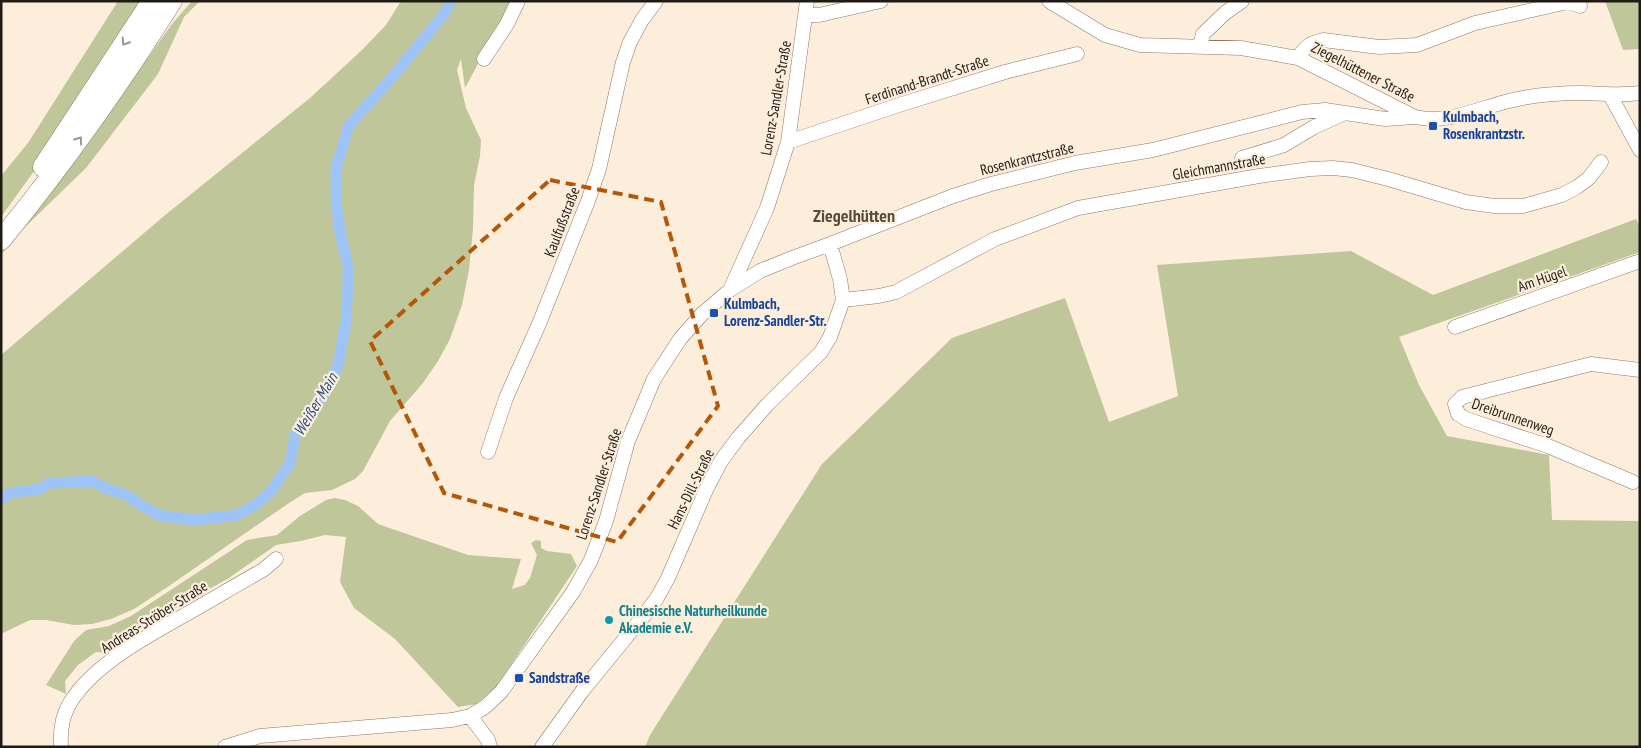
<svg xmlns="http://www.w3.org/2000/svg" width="1641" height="748" font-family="'PT Sans Narrow',sans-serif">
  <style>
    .green { fill: #bfc699 }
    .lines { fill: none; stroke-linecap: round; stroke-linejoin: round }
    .canal { stroke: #9ec4f7; stroke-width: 11 }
    .minor-casing { stroke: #887a6a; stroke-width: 15 }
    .highway-casing { stroke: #887a6a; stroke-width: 21 }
    .minor { stroke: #fff; stroke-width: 14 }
    .highway { stroke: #fff; stroke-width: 20 }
    .oneway { stroke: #9a9895 }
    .marked { fill: none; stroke: #b55709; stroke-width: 4; stroke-dasharray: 10 6; stroke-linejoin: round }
    .transit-dot { fill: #1a4fb4; stroke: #fdeedc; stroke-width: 2 }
    .culture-dot { fill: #0f9aa8; stroke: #fdeedc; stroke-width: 2 }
    .labels { text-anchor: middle; stroke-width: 4.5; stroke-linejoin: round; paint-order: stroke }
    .street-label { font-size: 15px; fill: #1f1a14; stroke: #fdeedc }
    .transit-label { font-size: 15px; font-weight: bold; fill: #164399; stroke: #fdeedc; text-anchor: start }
    .culture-label { font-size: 15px; font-weight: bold; fill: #0d838f; stroke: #fdeedc; text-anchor: start }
    .water-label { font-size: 16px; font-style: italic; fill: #21518e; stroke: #fdeedc }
    .quarter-label { font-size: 18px; font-weight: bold; fill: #584b3c; stroke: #fdeedc }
  </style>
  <rect width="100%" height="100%" fill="#fdeedc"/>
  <!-- green -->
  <path class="green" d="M118,1H146L50,149L1,217V176L28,143Z
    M192,1H200L184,17L158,74L86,168L22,230L1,255V246L89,140L172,24Z
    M401,1H512L465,88L461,59L457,70L466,108L481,140L480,156L474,185L473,229L469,270L462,305L450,339L438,361L423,383L390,421L363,471L355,479L332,490L305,493L289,503L169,586L134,609L111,619L92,624L74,625L46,620H30L1,634V355L164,216L310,98L362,50L386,25Z
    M1605,1H1640V49L1623,50Z
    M1636,219L1640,227V252L1399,337L1419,385L1447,436L1549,455L1552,520L1640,521V747H645L650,735L822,464L952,338L1065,298L1109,422L1178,396L1157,265L1351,251L1433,295Z
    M335,498L345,500L358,506L378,524L468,555L521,559L512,589L525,585L530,578L537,555L531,543L536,540L541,541V548L547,551L571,554L577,566L497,686L476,704L458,707L395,639L354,608L340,582L346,537L325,535L301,541L276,545L229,578L142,627L112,653L96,652L78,665L65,681L66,694L46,685L74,641L86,630L109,626L131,616L247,540L277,535L300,516L326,500Z"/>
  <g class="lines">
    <!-- canal -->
    <path class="canal" d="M1,500L10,493L40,489L49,483L92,481L103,487L128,496L144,507L159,515L194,520L237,515L255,505L271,491L290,463L295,435L324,395L338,365L346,321L348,281V266L340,233L336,201V168L349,125L389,81L444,14L451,1"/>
    <defs>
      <path id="minor" d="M1049,1L1105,35L1140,45L1241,48L1298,58L1415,117C1446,124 1475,110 1505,102C1530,95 1557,93 1582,93C1602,93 1619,96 1640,93
        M806,15H819L881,1
        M1200,46L1203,34L1225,13L1242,1
        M1298,58C1306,46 1309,43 1323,40L1379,47L1417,45L1475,23L1568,2L1580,6
        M484,59L507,24L518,1
        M1610,95L1640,150
        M788,142L902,104L1005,72L1077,54
        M1242,158L1284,145L1314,127L1345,113
        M730,290L760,271L792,258L830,244L953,196L991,184L1075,163L1153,150L1302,112L1325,110L1385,119L1415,117
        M843,300L879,296L896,292L995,239L1078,208L1259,176L1310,169L1333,168L1352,170L1388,179L1466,202L1494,206H1523L1562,195L1577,187L1589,178L1601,162
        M1455,327L1640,261
        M488,452L506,398L539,324L588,201L599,169L623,62L630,42L642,20L656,1
        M1633,482L1548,446L1466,419L1458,414L1455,404L1462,397L1591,364L1640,370
        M470,716L488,740L490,747
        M61,747C60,732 62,716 70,703C93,665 146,637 183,616C210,601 236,585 263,570L276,559
        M225,747L260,736L452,720L470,716L485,707L501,692L573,592L591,560L606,521L628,441L654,379L680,339L702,314L730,290L767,208L788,142L807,1
        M542,747L583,690L646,613L657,598L668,578L706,490L721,461L738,438L767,405L821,352L830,337L843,300L840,279L830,244"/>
      <path id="highway" d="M43,167L152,1
        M1,240C63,164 120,84 172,1"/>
    </defs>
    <!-- minor casing -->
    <use href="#minor" class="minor-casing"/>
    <!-- highway casing -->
    <use href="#highway" class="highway-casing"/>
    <!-- minor -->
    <use href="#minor" class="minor"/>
    <!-- highway -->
    <use href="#highway" class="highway"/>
  </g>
  <!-- one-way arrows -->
  <defs><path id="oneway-chevron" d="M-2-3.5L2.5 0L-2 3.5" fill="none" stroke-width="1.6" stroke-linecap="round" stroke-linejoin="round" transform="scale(1.25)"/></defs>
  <g class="oneway">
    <use href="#oneway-chevron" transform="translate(125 42) rotate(123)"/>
    <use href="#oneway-chevron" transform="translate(79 140) rotate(-54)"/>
  </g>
  <!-- marked area -->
  <path class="marked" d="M550,180L661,202L718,406L617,542L444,493L370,341Z"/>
  <!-- markers -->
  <g class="transit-dot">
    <rect x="1428" y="121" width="10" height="10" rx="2.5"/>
    <rect x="709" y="308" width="10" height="10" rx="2.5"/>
    <rect x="514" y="673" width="10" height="10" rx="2.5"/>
  </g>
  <circle class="culture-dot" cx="609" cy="620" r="5"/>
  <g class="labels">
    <!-- street labels -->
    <g class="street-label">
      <text transform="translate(1363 72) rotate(27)" y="5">Ziegelhüttener Straße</text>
      <text transform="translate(927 80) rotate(-18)" y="5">Ferdinand-Brandt-Straße</text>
      <text transform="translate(776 98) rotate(-80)" y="5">Lorenz-Sandler-Straße</text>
      <text transform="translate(1027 159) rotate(-14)" y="5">Rosenkrantzstraße</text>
      <text transform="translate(1219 167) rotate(-10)" y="5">Gleichmannstraße</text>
      <text transform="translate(562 222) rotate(-69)" y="5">Kaulfußstraße</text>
      <text transform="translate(1542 279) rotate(-19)" y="5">Am Hügel</text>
      <text transform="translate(1513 417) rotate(19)" y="5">Dreibrunnenweg</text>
      <text transform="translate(599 484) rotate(-72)" y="5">Lorenz-Sandler-Straße</text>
      <text transform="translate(691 489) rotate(-64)" y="5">Hans-Dill-Straße</text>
      <text transform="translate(154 617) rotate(-32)" y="5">Andreas-Ströber-Straße</text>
    </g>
    <!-- transit labels -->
    <g class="transit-label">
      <text x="1443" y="122">Kulmbach,<tspan x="1443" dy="17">Rosenkrantzstr.</tspan></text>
      <text x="724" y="309">Kulmbach,<tspan x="724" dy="17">Lorenz-Sandler-Str.</tspan></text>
      <text x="529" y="683">Sandstraße</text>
    </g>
    <!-- culture labels -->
    <g class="culture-label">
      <text x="619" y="616">Chinesische Naturheilkunde<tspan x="619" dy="17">Akademie e.V.</tspan></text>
    </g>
    <!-- water labels -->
    <g class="water-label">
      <text transform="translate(315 404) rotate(-59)" y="6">Weißer Main</text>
    </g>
    <!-- quarter labels -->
    <g class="quarter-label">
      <text x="854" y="222">Ziegelhütten</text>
    </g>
  </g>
  <!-- border -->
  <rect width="1641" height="748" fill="none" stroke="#1f1a14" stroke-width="5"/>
</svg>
